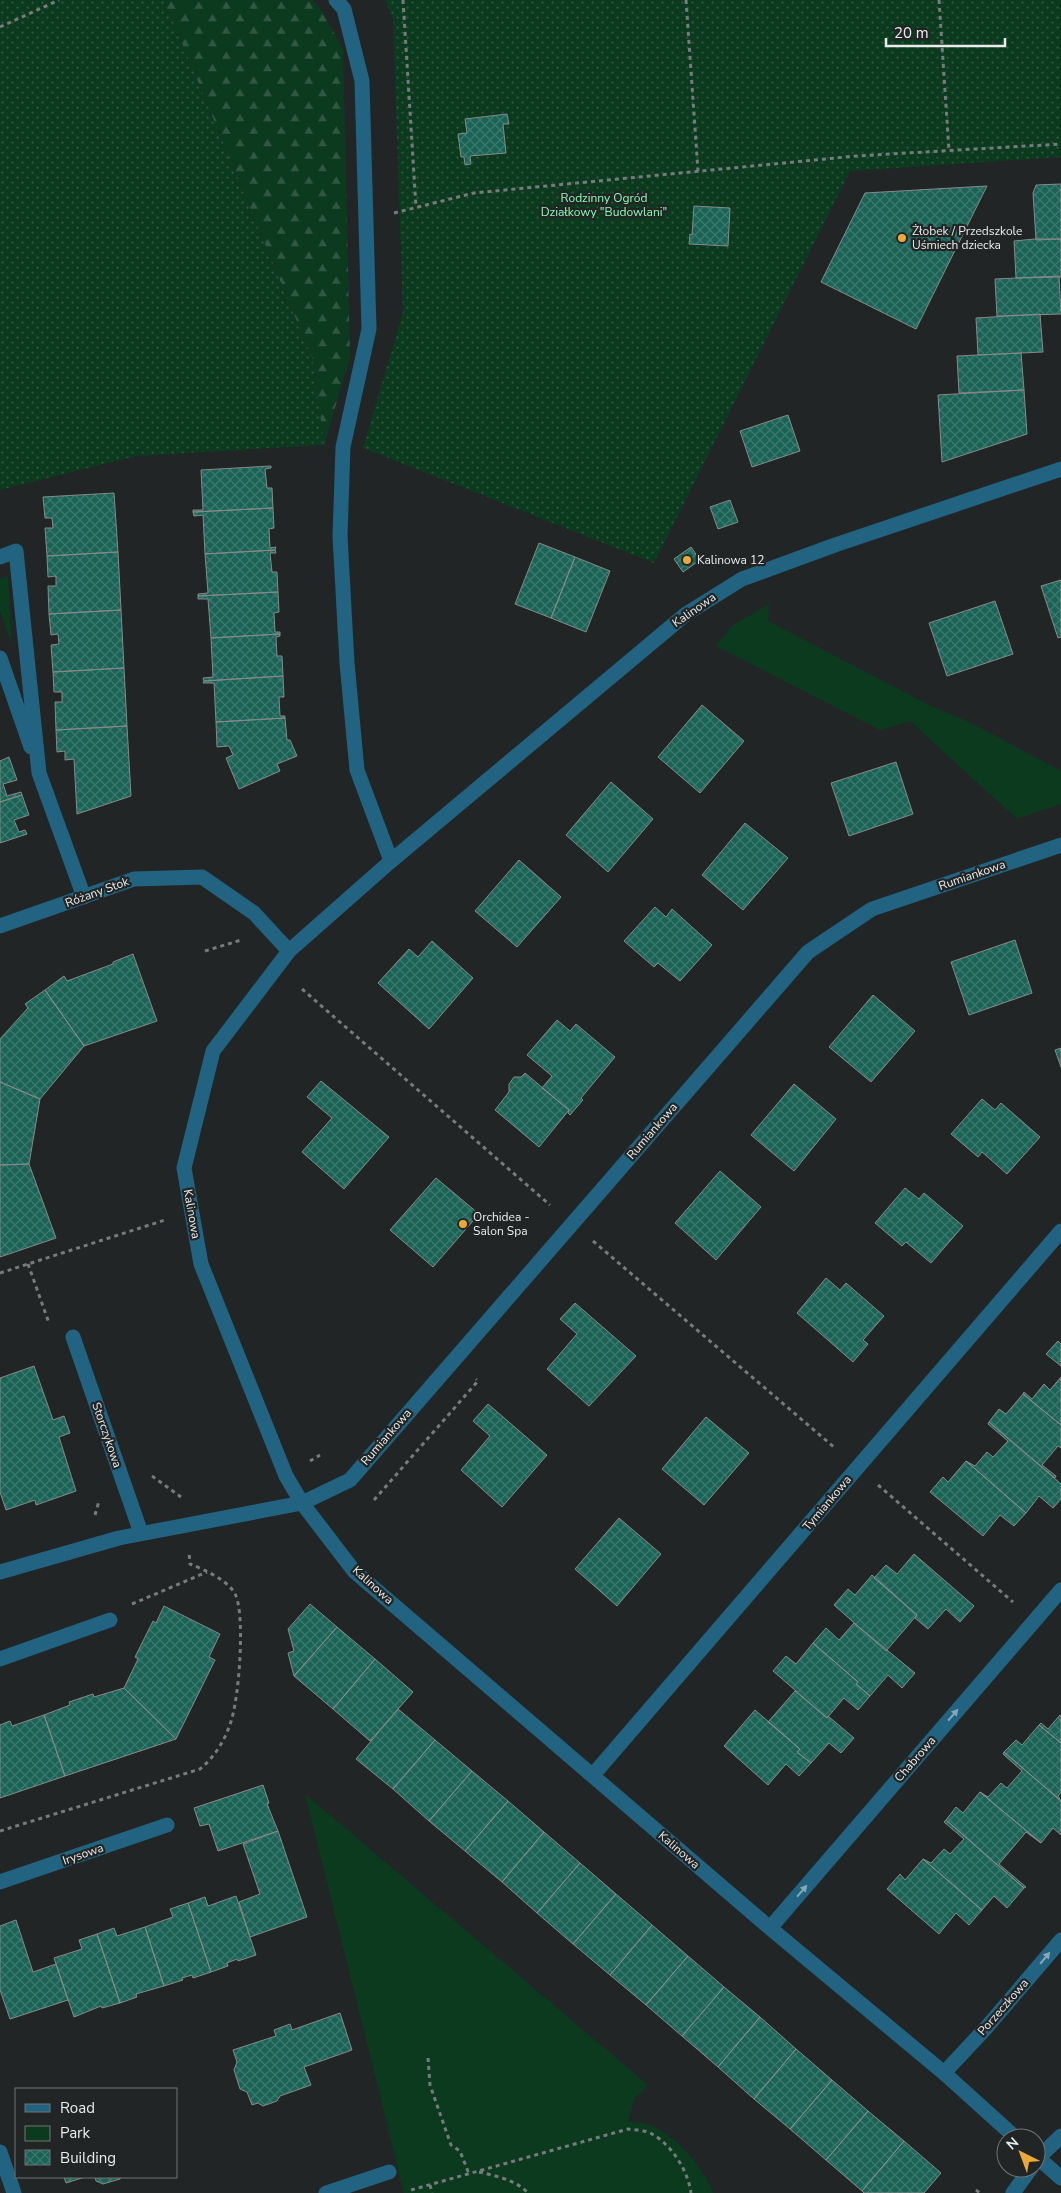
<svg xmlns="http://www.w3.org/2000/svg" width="1061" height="2193" font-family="'Nunito Sans',sans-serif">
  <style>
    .green { fill: #0c3a1f }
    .forest { fill: url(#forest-firs) }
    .garden { fill: url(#garden-dots) }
    .building { fill: url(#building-cross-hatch); stroke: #868a89 }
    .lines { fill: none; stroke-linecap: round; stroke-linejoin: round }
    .path { stroke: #787b7b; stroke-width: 3; stroke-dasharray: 4 4; stroke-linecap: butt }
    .lane { stroke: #216381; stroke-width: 15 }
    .street { stroke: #216381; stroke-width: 15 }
    .oneway { fill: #86a8b6 }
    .poi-dot { fill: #eba93a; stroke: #222525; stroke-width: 2 }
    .labels { text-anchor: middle; stroke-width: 4.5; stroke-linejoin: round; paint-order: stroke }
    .park-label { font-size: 12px; fill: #87fbaf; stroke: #222525 }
    .poi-label { font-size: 12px; fill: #eaecec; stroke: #222525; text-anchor: start }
    .street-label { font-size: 12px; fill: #eaecec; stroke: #222525 }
  </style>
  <defs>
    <pattern id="forest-firs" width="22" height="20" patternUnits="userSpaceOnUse" patternTransform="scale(1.25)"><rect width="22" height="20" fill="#0c3a1f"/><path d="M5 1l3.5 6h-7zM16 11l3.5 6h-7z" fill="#305740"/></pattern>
    <pattern id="garden-dots" width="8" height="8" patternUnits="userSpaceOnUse" patternTransform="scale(1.25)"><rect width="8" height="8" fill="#0c3a1f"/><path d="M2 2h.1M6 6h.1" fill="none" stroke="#305740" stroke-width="1.8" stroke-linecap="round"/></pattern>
    <pattern id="building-cross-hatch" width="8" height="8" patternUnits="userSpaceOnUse" patternTransform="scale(1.25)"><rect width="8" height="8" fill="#1b6357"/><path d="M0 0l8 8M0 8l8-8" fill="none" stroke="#3c7a6f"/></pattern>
  </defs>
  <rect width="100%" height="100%" fill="#222525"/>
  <!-- green -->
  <path class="green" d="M8,576L12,646L0,610V579Z
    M769,604L768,621L929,705L971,723L1061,771V804L1017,819L910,721L880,730L716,646L732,626Z
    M305,1794L648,2085L635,2098L628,2122C633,2122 639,2122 644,2123C669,2128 706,2169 713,2193H404Z"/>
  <!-- forest -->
  <path class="forest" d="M164,0H313L323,13L343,49L350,357L324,445L312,358Z"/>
  <!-- garden -->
  <path class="garden" d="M0,0H164L312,358L324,445L136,456L0,490Z
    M385,0H1061V157L850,171L654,563L363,448L403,312L393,19Z"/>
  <!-- building -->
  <path class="building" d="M507,114L509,124H503L506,153L470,156L471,164L465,165L464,157H461L458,134L467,133L465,119Z
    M1061,184V239L1036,240L1033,193L1036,185Z
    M987,186L916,329L821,282L865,193Z
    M694,206L730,208L728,246L689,244L690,234L692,235Z
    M1035,239H1061V277L1016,278L1014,241Z
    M1059,276L1061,314L997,316L995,279Z
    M1040,314L1043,352L978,355L976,318Z
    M1021,353L1024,390L959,393L957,356Z
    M1024,390L1027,434L942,462L938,395Z
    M788,415L800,451L752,467L740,431Z
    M271,466V468L265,469L267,488H272L273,508L193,512V510H203L201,470Z
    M114,493L118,552L47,556L45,528H53L52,518H45L43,497Z
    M730,500L738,522L718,529L710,507Z
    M273,508L274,528L269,529L270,548L276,547L275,550L205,554L203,515L194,516L193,512Z
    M539,543L575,557L551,618L515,604Z
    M691,547L700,560L683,572L674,559Z
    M275,550L276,553H270L272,572H277L278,592L198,596V594L208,593L205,554Z
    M118,552L121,610L49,614L48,586H56V576L48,577L47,556Z
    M575,557L610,571L586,632L551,618Z
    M1061,580V637L1058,638L1041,586Z
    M278,592L279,612L274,613L275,632H280V634L211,638L208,599H198V596Z
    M995,601L1013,654L947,676L929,623Z
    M121,610L124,668L53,672L51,645L59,644L58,634L51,635L49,614Z
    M280,634V636L276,637L277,656H282L283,676L204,681L203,678L213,677L211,638Z
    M124,668L127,726L56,730L55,702H62V692H54L53,672Z
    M283,676L284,697H279L280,716H285V718L216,722L214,683H203L204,681Z
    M702,705L744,741L700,793L658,757Z
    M285,718L287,740H290L297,756L277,764L280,771L239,789L226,758L233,755L229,746L217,747L216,722Z
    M127,726L131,796L77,814L74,759L65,760V751L57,752L56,730Z
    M9,757L17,780L3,784L7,796L21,792L22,795L0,802V761Z
    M896,762L913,814L849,836L831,783Z
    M611,782L653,819L608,872L566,835Z
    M22,795L29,815L14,820L19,832L25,830L27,834L0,843V802Z
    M745,823L788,858L743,910L702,875Z
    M519,860L561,897L517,947L475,911Z
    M655,907L666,917L672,909L712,945L680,981L658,963L654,967L624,941Z
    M1015,940L1032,993L969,1015L951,962Z
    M432,941L473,978L429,1029L378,983L409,949L418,957Z
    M133,954L157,1021L84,1046L45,990L64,976L67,981L113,964V962Z
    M45,990L84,1046L40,1099L0,1082V1039L28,1008L25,1004Z
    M873,995L915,1031L871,1082L829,1047Z
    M557,1020L570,1031L576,1024L615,1057L581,1098L583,1100L570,1115L568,1113L569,1110L542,1088L552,1076L527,1055Z
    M1061,1048V1067L1055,1050Z
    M525,1073L569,1110L539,1147L495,1110L509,1092V1084L514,1077H521Z
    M321,1081L389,1137L344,1189L302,1152L332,1118L307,1097Z
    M0,1082L40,1099L29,1164L0,1165Z
    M794,1084L836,1119L794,1171L751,1135Z
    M982,1099L995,1110L1001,1103L1040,1137L1007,1174L982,1152L978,1157L951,1134Z
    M29,1164L56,1238L0,1257V1165Z
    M720,1171L761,1207L716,1260L675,1223Z
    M436,1178L479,1214L433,1267L390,1230Z
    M905,1188L919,1199L924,1193L963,1226L931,1263L906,1242L902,1246L875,1223Z
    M826,1278L840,1290L846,1283L884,1316L863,1340L868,1344L853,1362L797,1313Z
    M575,1303L636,1356L589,1406L547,1369L577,1334L560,1319Z
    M1058,1341L1061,1344V1366L1046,1354Z
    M34,1366L53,1420L64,1416L70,1433L59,1437L76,1491L36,1505L35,1500L6,1510L0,1492V1378Z
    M1061,1377V1425L1023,1394L1024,1392L1032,1399L1044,1384L1050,1390Z
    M1023,1394L1061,1425V1448L1058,1446L1042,1465L1056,1476L1055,1478L989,1422L999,1409L1006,1414Z
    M488,1404L547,1455L502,1507L461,1470L490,1436L473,1421Z
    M706,1417L749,1453L704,1505L662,1469Z
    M989,1422L1061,1484V1499L1053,1508L1039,1496L1026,1513L966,1461L975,1466L987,1452L993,1457L1008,1441L988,1424Z
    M966,1461L1026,1513L1014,1526L1000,1515L983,1536L930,1492L943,1477L948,1482Z
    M619,1518L661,1554L617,1606L575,1569Z
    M914,1554L974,1606L960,1622L946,1609L928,1629L915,1618L917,1615L874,1578L886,1565L897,1574Z
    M872,1575L917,1615L886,1651L834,1605L848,1589L855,1595Z
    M310,1604L337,1627L294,1676L288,1653L294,1651L288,1629Z
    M164,1606L220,1634L209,1657L215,1660L176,1739L124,1688L138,1659L135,1657L153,1621L156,1623Z
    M854,1623L915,1673L902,1688L888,1675L870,1696L856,1684L858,1682L813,1643L826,1628L839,1640Z
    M337,1627L375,1659L333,1709L294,1676Z
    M813,1643L858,1682L856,1684L870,1696L858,1710L844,1698L827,1718L773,1671L786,1656L796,1664Z
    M375,1659L413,1692L370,1741L333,1709Z
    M124,1688L176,1739L65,1776L44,1715L70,1705L69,1702L93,1694L94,1697Z
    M795,1691L827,1718L828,1716L854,1738L841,1753L829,1743L811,1763L797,1752L800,1749L768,1722Z
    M398,1709L435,1740L393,1789L356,1759Z
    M755,1710L800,1749L797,1752L811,1763L799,1776L786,1764L768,1785L724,1746Z
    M44,1715L65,1776L0,1798V1725L10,1721L12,1726Z
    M1060,1715L1061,1716V1743L1039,1725L1041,1723L1048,1729Z
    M1039,1725L1061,1743V1792L1058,1796L1061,1801L1004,1752L1016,1740L1022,1745Z
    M435,1740L472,1771L429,1821L393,1789Z
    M1004,1752L1061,1801V1835L1053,1828L1041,1843L980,1792L988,1797L1001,1783L1007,1788L1022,1771L1003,1754Z
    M472,1771L508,1801L465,1851L429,1821Z
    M263,1785L269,1803L267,1804L278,1831L218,1851L209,1824L200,1826L194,1808Z
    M980,1792L1041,1843L1026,1832L999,1864L1026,1887L1024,1888L946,1820L956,1807L963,1813Z
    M508,1801L544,1832L502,1882L465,1851Z
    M946,1820L1024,1888L1007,1908L994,1896L982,1910L923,1859L931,1863L944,1849L950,1854L964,1839L944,1822Z
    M278,1831L307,1917L250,1937L239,1902L260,1894L243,1844Z
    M544,1832L580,1863L537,1913L502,1882Z
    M923,1859L982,1910L969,1925L956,1913L939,1934L887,1889L900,1874L905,1880Z
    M580,1863L616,1894L573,1944L537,1913Z
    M616,1894L652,1925L610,1975L573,1944Z
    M236,1896L256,1955L238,1961L237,1959L227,1963L228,1966L211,1972L188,1903L205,1897L208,1906Z
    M188,1903L211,1972L193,1978L192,1975L182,1978L183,1980L164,1986L145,1927L173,1917L170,1909Z
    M16,1920L33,1972L56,1964L68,2000L10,2019L0,1990V1926Z
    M652,1925L688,1956L646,2005L610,1975Z
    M145,1927L164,1986L136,1994L137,1997L120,2003L97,1934L114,1928L117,1936Z
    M97,1934L120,2003L102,2008L101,2006L74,2017L54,1958L82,1949L79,1940Z
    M688,1956L724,1987L682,2036L646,2005Z
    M724,1987L760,2017L718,2067L682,2036Z
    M340,2013L352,2050L304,2067L311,2085L280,2096L277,2101L263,2106L258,2103L252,2105L247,2092L240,2089L234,2070L237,2062L233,2050L276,2036L274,2030L290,2024L292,2030Z
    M760,2017L796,2049L754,2099L718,2067Z
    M796,2049L832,2080L790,2129L754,2099Z
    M832,2080L868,2111L826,2160L790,2129Z
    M868,2111L904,2141L862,2191L826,2160Z
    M904,2141L941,2173L924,2193H864L862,2191Z
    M64,2177H85L66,2183Z
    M95,2177H121L120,2179L103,2184L96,2181Z"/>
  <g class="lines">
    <!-- path -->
    <path class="path" d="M403,0L416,207
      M686,0L698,171
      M939,0L949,151
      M0,27L59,0
      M394,213L474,193L856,156L1061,144
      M205,951L241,940
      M302,989L550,1205
      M593,1241L835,1448
      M28,1264L49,1323
      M0,1273L165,1220
      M310,1461L320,1455
      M152,1476L181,1497
      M878,1485L1013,1602
      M374,1500L478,1381L476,1379
      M95,1515L99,1501
      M132,1604L207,1572
      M0,1831L200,1769C215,1757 227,1737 232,1718C239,1694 245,1619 236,1596C230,1581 205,1570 190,1564L189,1552
      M428,2058L430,2085L451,2145L460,2151L469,2174
      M479,2172C496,2176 516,2180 528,2193
      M430,2185L432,2193
      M411,2190L628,2129C636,2130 646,2130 652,2134C672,2145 688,2171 691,2193
      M976,2190L980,2193"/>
    <!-- lane -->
    <path class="lane" d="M336,0L344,9L362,81L369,329L343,447L340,536L347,663L357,770L391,861
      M0,557L16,551L39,773L84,897
      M0,658L31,747
      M73,1337L141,1533
      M0,1659L110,1620
      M0,1882L167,1825"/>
    <!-- street -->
    <path class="street" d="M0,926L134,879L202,877L254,913L289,951
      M0,1572L119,1538L302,1503L350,1480L808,952L872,909L1061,845
      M593,1775L1061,1231
      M770,1928L1061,1590
      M944,2073L986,2028L1061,1940
      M1016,2138L944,2073L770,1928L354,1571L302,1503L286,1476L201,1264L184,1168L213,1051L289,951L391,861L686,614L742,579L835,545L1061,469
      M0,2152L14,2193
      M1036,2156L1061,2178
      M1036,2160L1061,2136
      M326,2193L389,2172
      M1013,2193L1031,2168"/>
  </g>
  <!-- one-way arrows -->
  <defs><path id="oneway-solid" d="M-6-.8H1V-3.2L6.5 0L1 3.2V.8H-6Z" transform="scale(1.25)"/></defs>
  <g class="oneway">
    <use href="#oneway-solid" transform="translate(953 1715) rotate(-49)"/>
    <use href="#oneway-solid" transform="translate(802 1891) rotate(-49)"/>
    <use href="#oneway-solid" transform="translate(1045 1958) rotate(-50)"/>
  </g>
  <!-- markers -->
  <g class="poi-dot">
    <circle cx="902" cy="238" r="5"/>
    <circle cx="687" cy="560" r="5"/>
    <circle cx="463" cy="1224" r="5"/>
  </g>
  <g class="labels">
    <!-- park labels -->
    <g class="park-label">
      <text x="604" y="202">Rodzinny Ogród<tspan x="604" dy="14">Działkowy "Budowlani"</tspan></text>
    </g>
    <!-- poi labels -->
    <g class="poi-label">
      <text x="912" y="235">Żłobek / Przedszkole<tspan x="912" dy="14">Uśmiech dziecka</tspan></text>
      <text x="697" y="564">Kalinowa 12</text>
      <text x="473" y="1221">Orchidea -<tspan x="473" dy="14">Salon Spa</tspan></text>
    </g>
    <!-- street labels -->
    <g class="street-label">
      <text transform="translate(694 610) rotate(-35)" y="4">Kalinowa</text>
      <text transform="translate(972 875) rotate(-19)" y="4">Rumiankowa</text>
      <text transform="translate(97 892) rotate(-20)" y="4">Różany Stok</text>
      <text transform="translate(652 1131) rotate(-49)" y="4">Rumiankowa</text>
      <text transform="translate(192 1214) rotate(80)" y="4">Kalinowa</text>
      <text transform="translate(107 1435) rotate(71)" y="4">Storczykowa</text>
      <text transform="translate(386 1437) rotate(-49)" y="4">Rumiankowa</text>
      <text transform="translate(827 1503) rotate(-50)" y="4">Tymiankowa</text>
      <text transform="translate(373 1585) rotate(42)" y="4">Kalinowa</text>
      <text transform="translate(915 1759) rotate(-49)" y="4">Chabrowa</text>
      <text transform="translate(679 1850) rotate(41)" y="4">Kalinowa</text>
      <text transform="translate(83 1854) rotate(-19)" y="4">Irysowa</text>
      <text transform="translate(1003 2007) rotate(-49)" y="4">Porzeczkowa</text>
    </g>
  </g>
  <!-- legend -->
  <rect x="15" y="2088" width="162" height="90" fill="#222525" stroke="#727575"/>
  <rect x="25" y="2104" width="25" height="8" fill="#216381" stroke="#727575"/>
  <text x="60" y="2113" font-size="15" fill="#eaecec">Road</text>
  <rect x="25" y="2126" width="25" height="15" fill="#0c3a1f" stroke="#727575"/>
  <text x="60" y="2138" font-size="15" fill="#eaecec">Park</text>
  <rect x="25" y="2150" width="25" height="15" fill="url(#building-cross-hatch)" stroke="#727575"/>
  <text x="60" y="2163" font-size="15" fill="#eaecec">Building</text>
  <!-- north arrow -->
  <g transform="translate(1021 2153) rotate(318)"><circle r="24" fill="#222525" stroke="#727575"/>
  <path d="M0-4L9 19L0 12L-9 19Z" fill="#eba93a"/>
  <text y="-8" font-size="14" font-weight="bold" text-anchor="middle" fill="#eaecec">N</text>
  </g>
  <!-- scale -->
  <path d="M886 38v8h119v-8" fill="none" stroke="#eaecec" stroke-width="2.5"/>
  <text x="894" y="38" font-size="15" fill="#eaecec" stroke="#222525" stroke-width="4" paint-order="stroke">20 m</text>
</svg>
